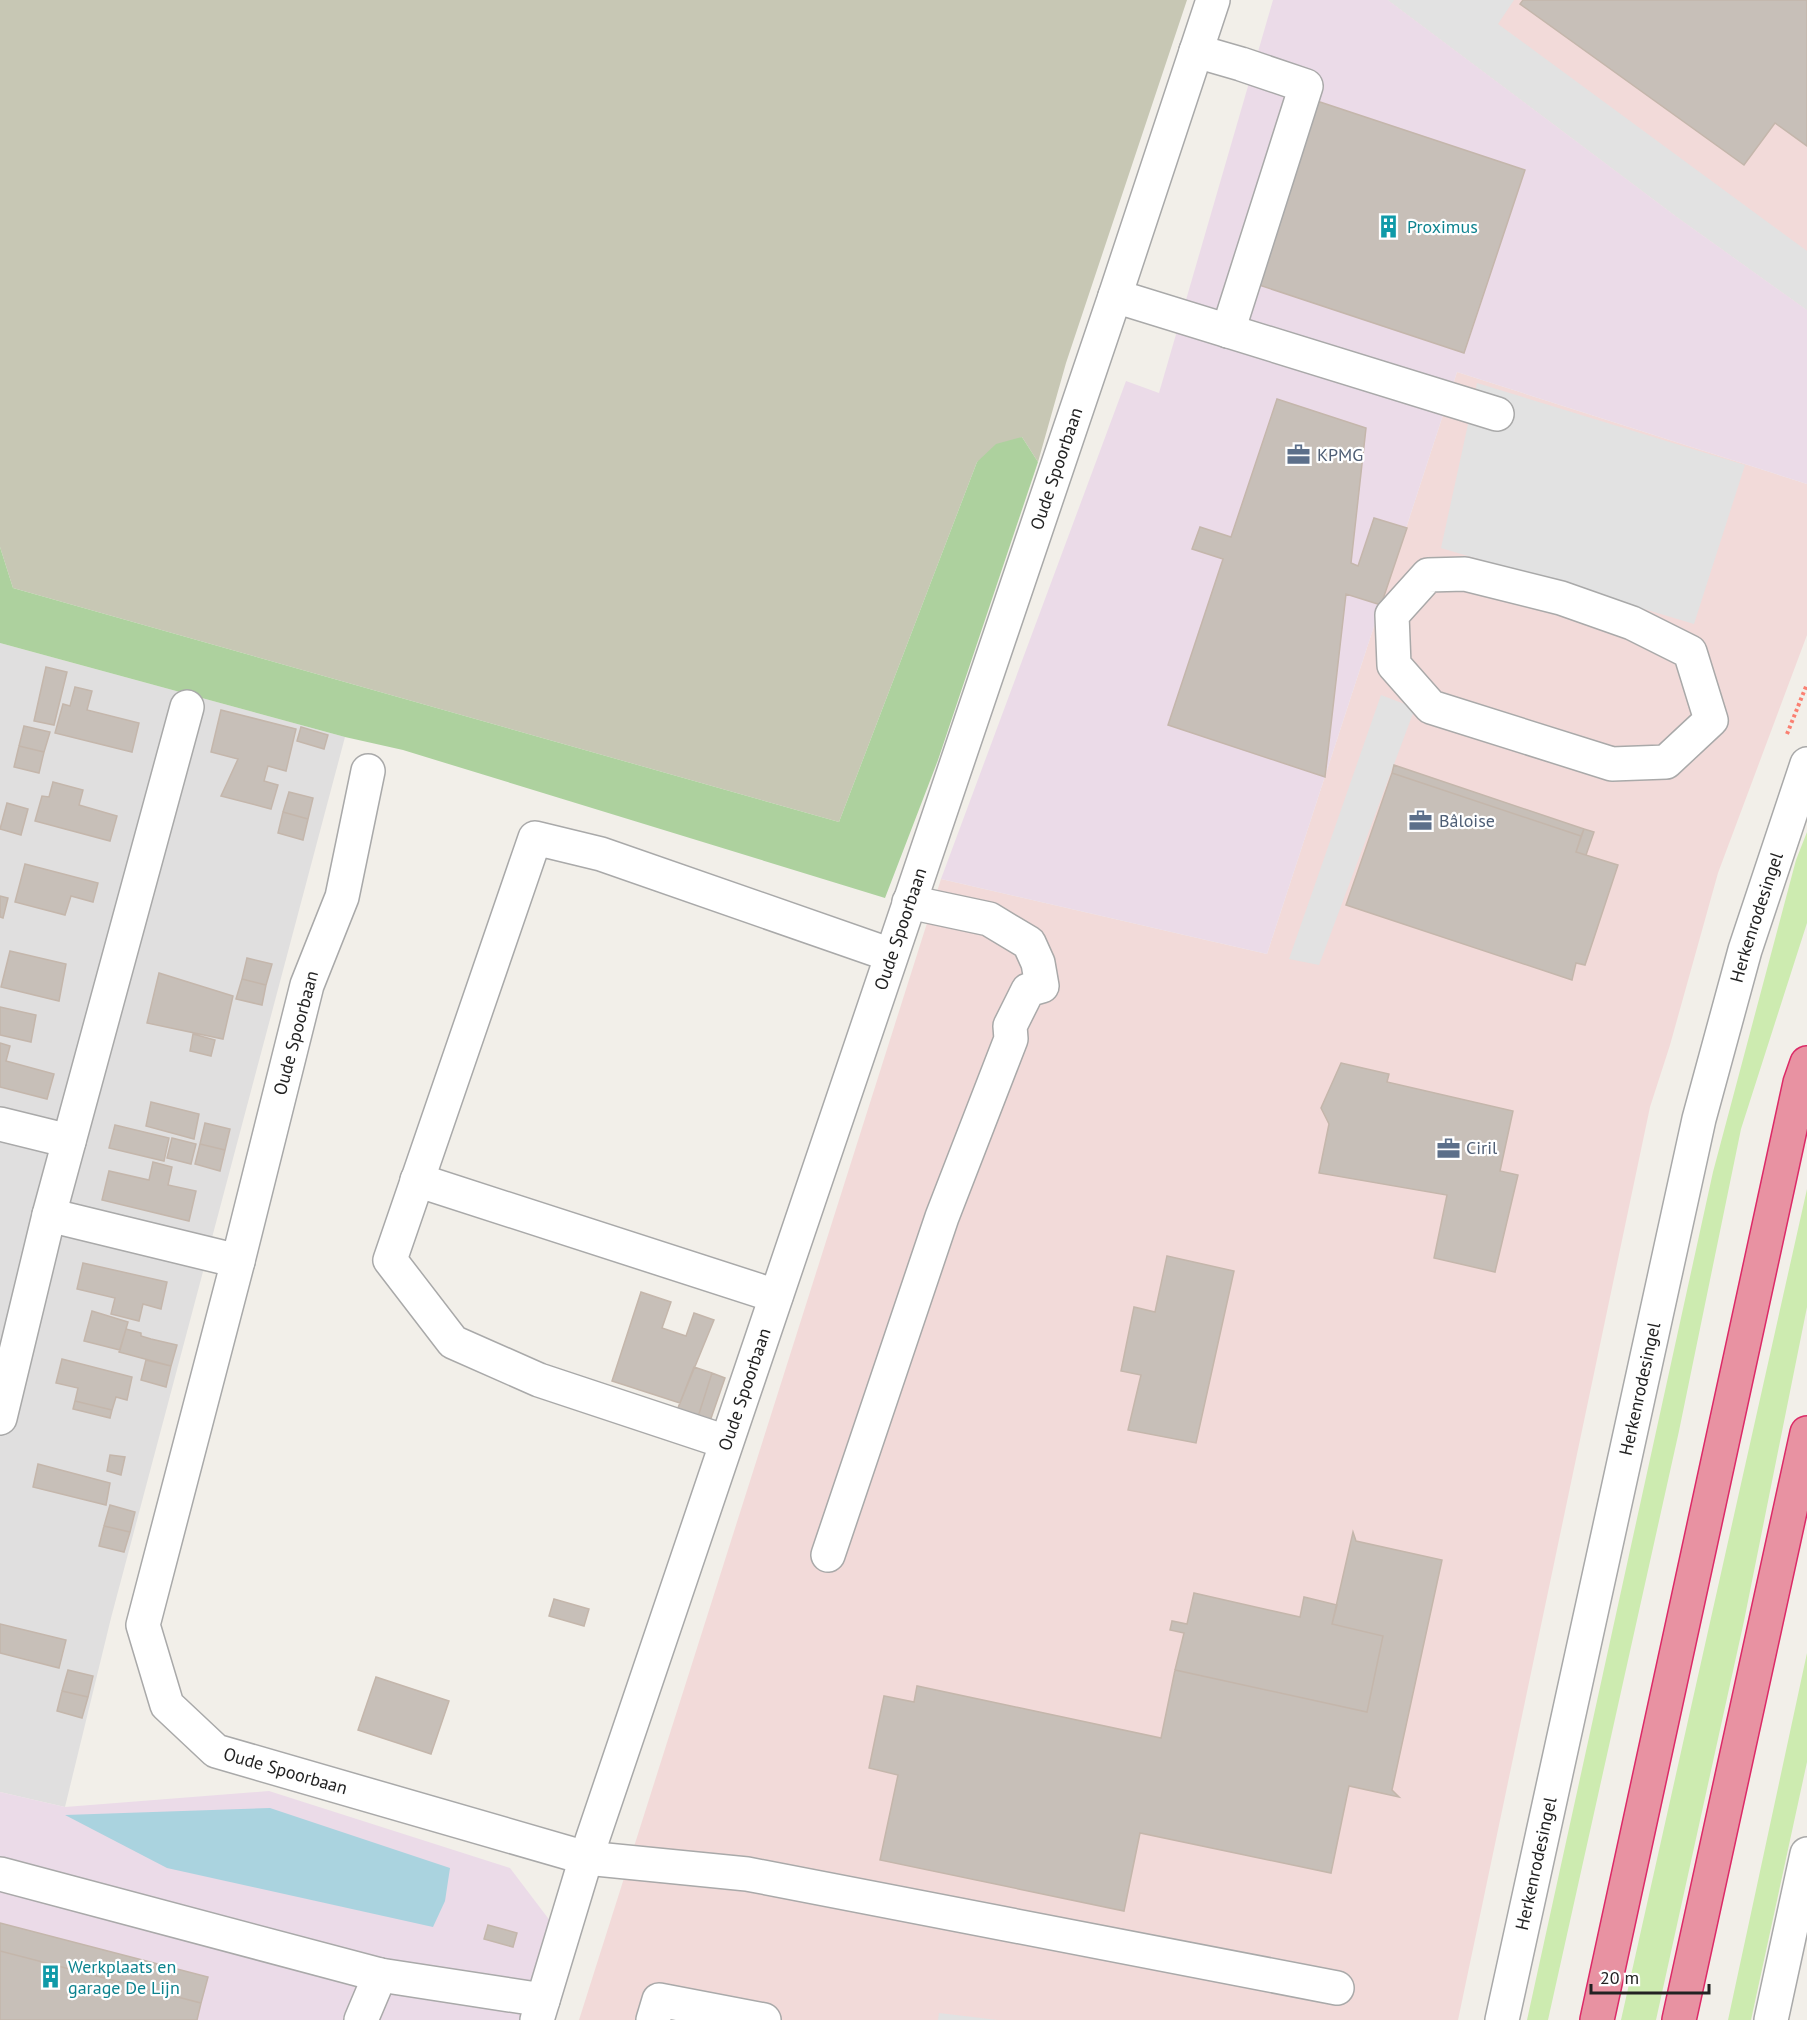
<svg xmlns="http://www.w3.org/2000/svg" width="1807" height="2020" font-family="'PT Sans',sans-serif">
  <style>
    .residential { fill: #e0dfdf }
    .commercial { fill: #f2dad9 }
    .industrial { fill: #ebdbe8 }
    .construction { fill: #c7c7b4 }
    .grass { fill: #cdebb0 }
    .forest { fill: #add19e }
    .parking { fill: #e2e2e2 }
    .water { fill: #aad3df }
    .building { fill: #c7bfb8; stroke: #c4b6ab; stroke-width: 1.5 }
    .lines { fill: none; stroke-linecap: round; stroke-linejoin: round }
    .minor-casing { stroke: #a9a9a9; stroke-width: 36 }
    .highway-casing { stroke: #dc2a67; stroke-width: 36 }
    .path { stroke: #fa8072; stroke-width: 4; stroke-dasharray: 3 3; stroke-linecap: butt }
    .minor { stroke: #fff; stroke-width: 33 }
    .highway { stroke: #e892a2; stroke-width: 33 }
    .labels { text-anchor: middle; stroke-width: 4.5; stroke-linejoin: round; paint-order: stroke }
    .culture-label { font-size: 18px; fill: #0d838f; stroke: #fff; text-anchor: start }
    .service-label { font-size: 18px; fill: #4e5e75; stroke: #fff; text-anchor: start }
    .street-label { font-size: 18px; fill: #222; stroke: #fff }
  </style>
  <rect width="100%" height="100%" fill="#f2efe9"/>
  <!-- residential -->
  <path class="residential" d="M0,643L345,737L111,1618L65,1807L0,1792Z"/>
  <!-- commercial -->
  <path class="commercial" d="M1388,0H1807V310L1677,217Z
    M1457,372L1807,484V635L1718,873L1670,1045L1650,1107L1458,2020H579L941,879L1267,954Z"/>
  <!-- industrial -->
  <path class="industrial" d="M1273,0H1388L1677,217L1807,310V484L1457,372L1267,954L941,879L1126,381L1159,393Z
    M269,1791L510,1868L554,1926L524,2020H0V1792L65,1807Z"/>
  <!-- construction -->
  <path class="construction" d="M0,0H1187L1066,363L1038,462L1022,437L977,462L839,822L13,588L0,547Z"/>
  <!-- grass -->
  <path class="grass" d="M1807,832V923L1741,1129L1679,1431L1548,2020H1527L1713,1172L1796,860Z
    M1807,1189V1307L1744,1621L1656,2020H1621Z
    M1807,1653V1762L1751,2020H1728Z"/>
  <!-- forest -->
  <path class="forest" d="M1022,437L1038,462L938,760L885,898L403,750L345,737L0,643V547L13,588L839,822L977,462L996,444Z"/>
  <!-- parking -->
  <path class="parking" d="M1388,0H1514L1498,24L1807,251V310L1677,217Z
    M1477,383L1745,465L1694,624L1441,548Z
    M1381,695L1415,708L1319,965L1289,959Z
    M939,2013L998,2020H938Z"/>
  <!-- water -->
  <path class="water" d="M270,1808L450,1868L445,1901L433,1927L167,1868L65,1815Z"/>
  <!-- building -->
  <path class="building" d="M1523,0H1807V146L1775,123L1744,165L1520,4Z
    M1314,100L1525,170L1464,353L1253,283Z
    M1277,399L1366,428L1351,563L1358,566L1374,518L1407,528L1381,605L1346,594L1325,777L1168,725L1223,559L1192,549L1200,527L1231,537Z
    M46,667L67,672L54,725L34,721Z
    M75,687L92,691L87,710L139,723L132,752L55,733L63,704L70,706Z
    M221,710L296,729L286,771L268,766L264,781L278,785L271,809L221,796L238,759L211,752Z
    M24,726L50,732L44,752L19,746Z
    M301,727L328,735L324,749L297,741Z
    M19,746L44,752L39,773L14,767Z
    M1394,765L1584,829L1581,836L1392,773Z
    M1392,773L1581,836L1576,852L1618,865L1585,965L1576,963L1572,980L1346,905Z
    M53,782L83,790L79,805L117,816L110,841L35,821L42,796L49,797Z
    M289,792L313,798L308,819L283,812Z
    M7,803L28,809L21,835L0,829Z
    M283,812L308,819L303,840L278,833Z
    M1584,829L1594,832L1586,855L1576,852Z
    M25,864L98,883L93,902L71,896L65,915L15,902Z
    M0,896L8,898L3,918L0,917Z
    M10,951L66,964L59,1001L1,987Z
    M247,958L272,964L266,985L242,979Z
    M159,973L233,996L223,1039L147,1023Z
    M242,979L266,985L262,1005L236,999Z
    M0,1007L36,1015L31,1042L0,1035Z
    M193,1034L215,1040L211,1056L190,1051Z
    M0,1043L10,1046L6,1061L54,1074L47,1099L0,1087Z
    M1341,1063L1389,1074L1387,1082L1513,1111L1500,1171L1518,1175L1495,1272L1434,1258L1447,1195L1319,1173L1329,1124L1321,1108Z
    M151,1102L199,1114L194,1139L146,1126Z
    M205,1123L230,1129L225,1150L200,1144Z
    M115,1125L169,1138L164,1161L109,1148Z
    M172,1138L196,1144L191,1164L167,1158Z
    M200,1144L225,1150L220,1171L195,1164Z
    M153,1162L172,1167L168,1185L196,1191L189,1221L102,1200L109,1171L149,1180Z
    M1167,1256L1234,1271L1196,1443L1128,1430L1141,1375L1121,1371L1134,1307L1155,1312Z
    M83,1263L167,1282L161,1309L143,1304L139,1321L111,1314L115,1298L77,1289Z
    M641,1292L671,1302L662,1328L686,1336L694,1313L714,1320L680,1403L612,1381Z
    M92,1311L128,1322L120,1350L84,1341Z
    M126,1329L141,1333V1336L151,1339L177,1345L171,1366L119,1352Z
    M62,1359L132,1377L127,1400L116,1397L112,1410L75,1401L78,1388L56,1383Z
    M146,1360L171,1366L166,1387L141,1380Z
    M694,1367L712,1373L697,1420L676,1413Z
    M712,1373L725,1378L709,1424L697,1420Z
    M75,1401L112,1410L110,1418L73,1409Z
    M110,1455L125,1457L121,1475L107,1471Z
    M38,1464L110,1483L106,1505L33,1487Z
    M110,1505L135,1512L130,1532L104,1526Z
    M104,1526L130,1532L124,1552L99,1546Z
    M1353,1532L1356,1541L1442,1560L1392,1790L1399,1797L1349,1786L1331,1873L1140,1833L1124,1911L880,1860L898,1775L869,1768L884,1696L914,1702L917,1686L1161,1738L1175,1670L1367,1712L1383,1636L1332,1624Z
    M1194,1593L1300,1617L1304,1597L1337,1605L1332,1624L1383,1636L1367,1712L1175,1670L1184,1633L1170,1630L1172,1621L1187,1624Z
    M554,1599L589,1609L584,1626L549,1616Z
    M0,1624L66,1640L59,1668L0,1653Z
    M68,1670L93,1676L88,1697L62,1691Z
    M376,1677L449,1701L431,1754L358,1730Z
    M62,1691L88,1697L82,1718L57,1711Z
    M0,1923L208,1977L201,2003L0,1951Z
    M488,1925L517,1933L513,1947L484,1939Z
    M0,1951L201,2003L197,2020H0Z"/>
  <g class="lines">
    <defs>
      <g id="minor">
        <path d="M1196,51L1241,64L1306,86L1228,331"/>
        <path d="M1115,296L1497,414"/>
        <path d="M1465,574L1561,598L1632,623L1690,652L1711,720L1666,762L1612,764L1431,707L1394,665L1392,615L1428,575Z"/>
        <path id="s1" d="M368,771L342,897L307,985L238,1261L143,1625L167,1705L216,1751L586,1858L747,1874L1337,1988"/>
        <path d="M0,1124L69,1141"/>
        <path d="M417,1180L776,1296"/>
        <path d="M49,1215L238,1261"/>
        <path d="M0,1418L49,1215L187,707"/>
        <path d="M726,1442L539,1380L453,1342L390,1260L535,838L601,854L891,955"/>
        <path d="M828,1555L942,1217L1011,1039L1010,1026L1028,990L1042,986L1038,963L1029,943L989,919L909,902"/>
        <path d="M0,1874L380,1975L543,2000"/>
        <path d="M361,2020L380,1975"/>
        <path id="s2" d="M537,2020L586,1858L1115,296L1213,0"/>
        <path d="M653,2020L659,2000L764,2020"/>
        <path id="s3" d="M1502,2020L1699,1119L1745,950L1807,764"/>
        <path d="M1771,2020L1807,1854"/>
      </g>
      <path id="highway" d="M1597,2020L1800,1083L1807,1063
        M1679,2020L1807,1433"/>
    </defs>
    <!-- minor casing -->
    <use href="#minor" class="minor-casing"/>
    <!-- highway casing -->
    <use href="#highway" class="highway-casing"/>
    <!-- path -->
    <path class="path" d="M1787,734L1807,684"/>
    <!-- minor -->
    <use href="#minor" class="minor"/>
    <!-- highway -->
    <use href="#highway" class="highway"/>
  </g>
  <!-- icons -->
  <defs>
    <symbol id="building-bare" viewBox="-9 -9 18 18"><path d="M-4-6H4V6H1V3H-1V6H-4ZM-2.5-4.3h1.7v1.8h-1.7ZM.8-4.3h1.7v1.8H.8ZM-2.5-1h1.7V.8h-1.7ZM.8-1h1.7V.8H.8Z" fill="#0f9aa8" stroke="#fff" stroke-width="2.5" paint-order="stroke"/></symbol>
    <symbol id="office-bare" viewBox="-9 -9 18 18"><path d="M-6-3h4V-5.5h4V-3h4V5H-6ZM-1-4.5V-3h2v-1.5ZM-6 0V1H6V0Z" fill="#5c6f8a" stroke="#fff" stroke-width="2.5" paint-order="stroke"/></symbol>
  </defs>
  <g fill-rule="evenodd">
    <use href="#building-bare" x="1372" y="210" width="33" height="33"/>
    <use href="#office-bare" x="1282" y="438" width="33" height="33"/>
    <use href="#office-bare" x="1404" y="804" width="33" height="33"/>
    <use href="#office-bare" x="1432" y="1132" width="33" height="33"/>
    <use href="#building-bare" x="34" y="1960" width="33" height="33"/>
  </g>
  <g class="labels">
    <!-- culture labels -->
    <g class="culture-label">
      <text x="1407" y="233">Proximus</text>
      <text x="68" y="1973">Werkplaats en<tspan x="68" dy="21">garage De Lijn</tspan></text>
    </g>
    <!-- service labels -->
    <g class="service-label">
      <text x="1317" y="461">KPMG</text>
      <text x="1439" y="827">Bâloise</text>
      <text x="1466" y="1154">Ciril</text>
    </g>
    <!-- street labels -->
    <g class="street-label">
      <text dy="6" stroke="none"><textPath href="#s2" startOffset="1636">Oude Spoorbaan</textPath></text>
      <text dy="6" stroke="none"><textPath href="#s3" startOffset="1132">Herkenrodesingel</textPath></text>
      <text dy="6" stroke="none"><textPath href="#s2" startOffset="1150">Oude Spoorbaan</textPath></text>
      <text transform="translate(296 1033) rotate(-75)" y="6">Oude Spoorbaan</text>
      <text dy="6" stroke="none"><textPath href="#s3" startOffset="646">Herkenrodesingel</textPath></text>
      <text dy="6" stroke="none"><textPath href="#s2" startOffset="664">Oude Spoorbaan</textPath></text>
      <text dy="6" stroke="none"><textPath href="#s1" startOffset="1107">Oude Spoorbaan</textPath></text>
      <text dy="6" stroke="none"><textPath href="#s3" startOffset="160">Herkenrodesingel</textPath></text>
    </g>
  </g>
  <!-- scale -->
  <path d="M1591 1984v9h118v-9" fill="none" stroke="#222222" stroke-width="3"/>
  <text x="1600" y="1984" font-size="18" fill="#222222" stroke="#ffffff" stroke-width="4.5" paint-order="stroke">20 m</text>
</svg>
